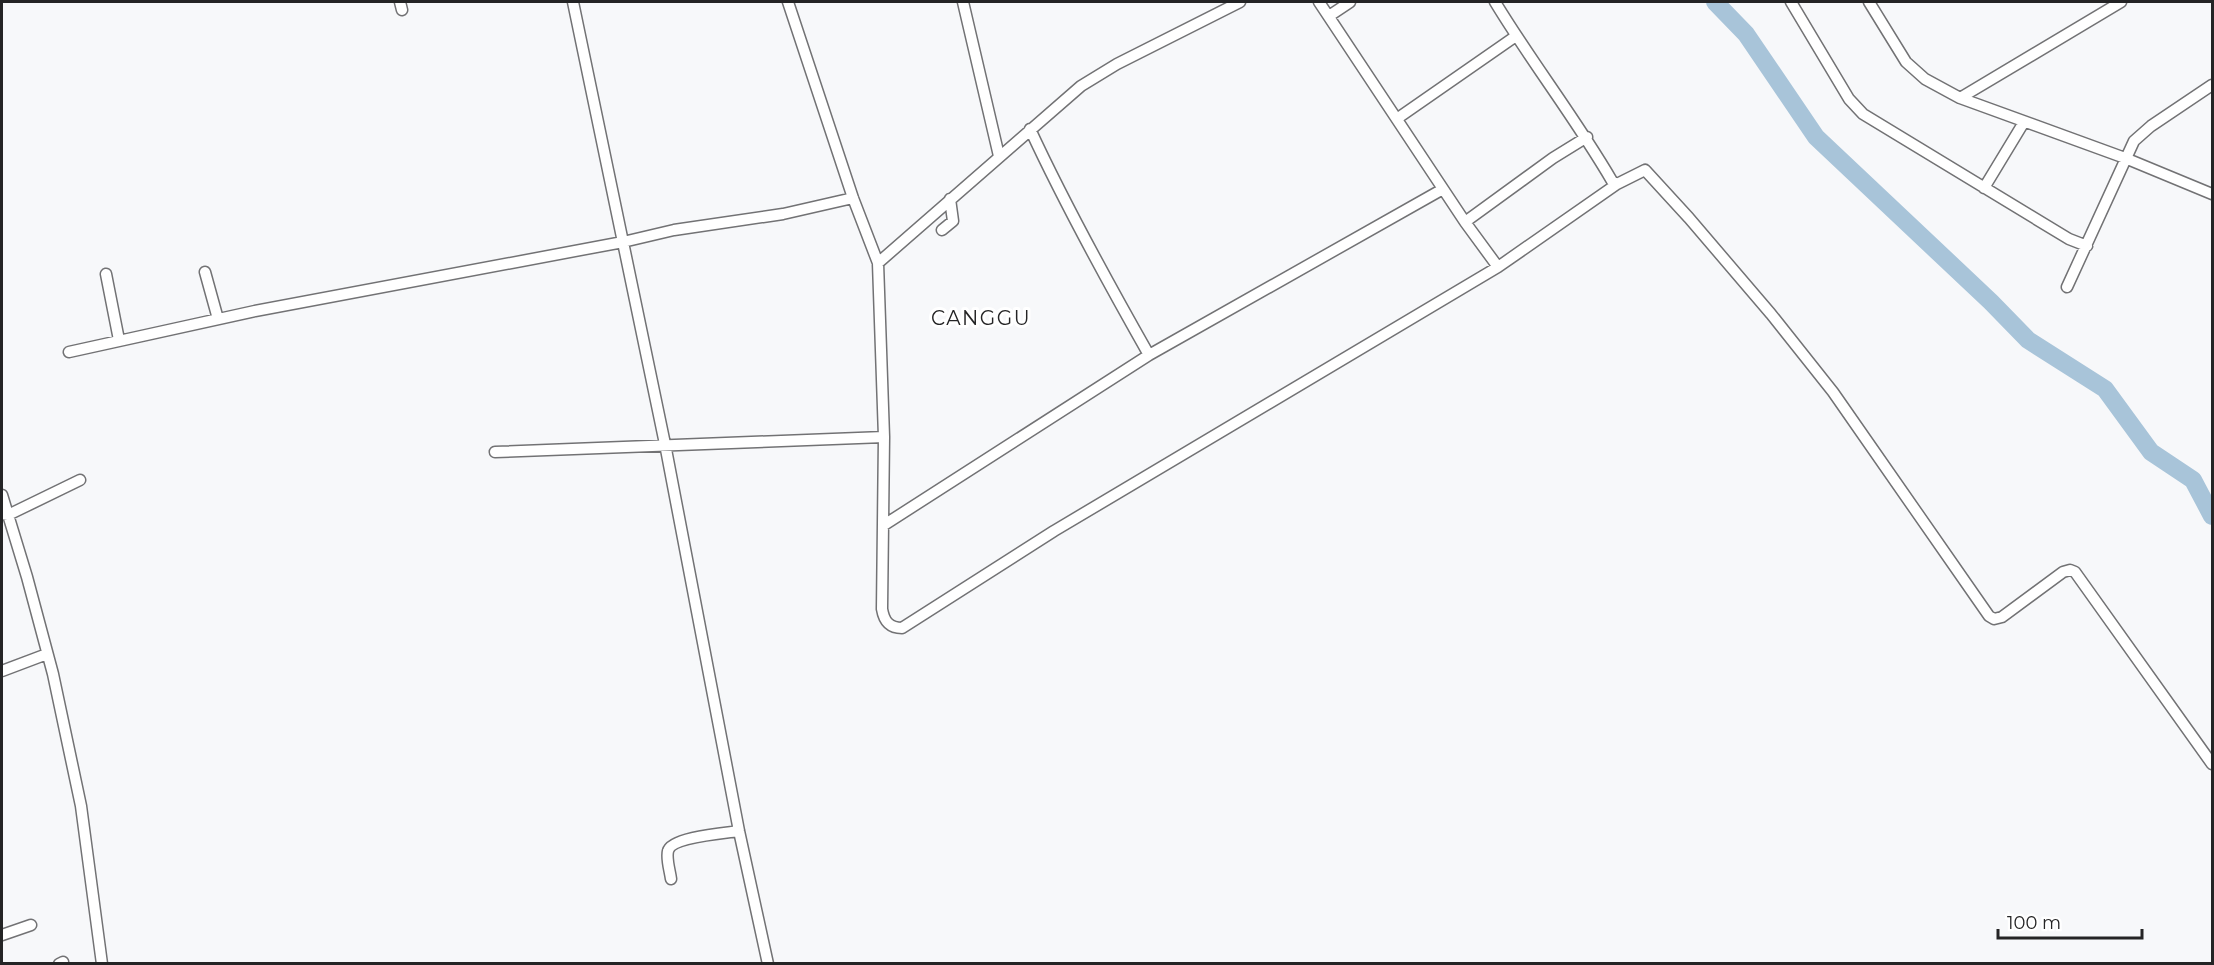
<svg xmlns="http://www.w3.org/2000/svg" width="2214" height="965" font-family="Montserrat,sans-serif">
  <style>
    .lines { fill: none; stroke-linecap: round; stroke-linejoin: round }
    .river { stroke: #a8c4d9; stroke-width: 18 }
    .minor-casing { stroke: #727274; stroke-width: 13 }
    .minor { stroke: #fff; stroke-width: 10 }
    .labels { text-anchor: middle; stroke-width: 6; stroke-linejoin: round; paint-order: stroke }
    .quarter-label { font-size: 20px; letter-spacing: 1.5px; fill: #242425; stroke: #fff }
  </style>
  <rect width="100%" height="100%" fill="#f7f8fa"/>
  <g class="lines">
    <!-- river -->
    <path class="river" d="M1715,2L1746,34L1816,137L1991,302L2028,340L2105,389L2151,452L2193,480L2212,516"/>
    <defs>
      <path id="minor" d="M400,2L402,10
        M573,2L665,444L739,831L768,964
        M788,2L853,198L878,263L884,437L882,609C884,621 889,628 902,628L1054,531L1498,267L1617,184
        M963,2L999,156
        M1319,2L1465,222L1553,158L1587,137
        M1495,2C1532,63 1576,119 1612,181L1617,184L1645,170L1689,218L1771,314L1833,392L1989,616L1994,619L2002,617L2063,572L2070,570L2075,572L2212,764
        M1791,2L1849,99L1863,114L2069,239L2087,246
        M1869,2L1906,62L1925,79L1960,98L2125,158L2212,194
        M1329,16L1350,2
        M1960,98L2121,2
        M1398,118L1516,36
        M1030,129C1066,207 1107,281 1149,355
        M1984,188L2024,122
        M1465,222L1498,267
        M942,230L953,221L950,199
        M878,263L1081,86L1117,64L1240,2
        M205,272L218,319
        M106,274L119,340
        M2067,287L2134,141L2151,126L2212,85
        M69,352L255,311L623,242L674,230L783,214L853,198
        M495,452L884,437
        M2,495L27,577L53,674L81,806L102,964
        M2,514L8,515L80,480
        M884,525L1149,355L1443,189
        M2,671L47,654
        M671,879C670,871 666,859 668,851C671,837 726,833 739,831
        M2,935L31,925
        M59,964L63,962"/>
    </defs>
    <!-- minor casing -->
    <use href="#minor" class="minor-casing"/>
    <!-- minor -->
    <use href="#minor" class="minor"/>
  </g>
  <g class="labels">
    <!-- quarter labels -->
    <g class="quarter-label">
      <text x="981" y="325">CANGGU</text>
    </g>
  </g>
  <!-- border -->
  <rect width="2214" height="965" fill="none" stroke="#242425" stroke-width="6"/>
  <!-- scale -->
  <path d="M1998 929v9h144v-9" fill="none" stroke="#242425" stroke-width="3"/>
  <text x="2007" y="929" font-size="18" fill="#242425" stroke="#ffffff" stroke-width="4.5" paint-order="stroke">100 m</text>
</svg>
